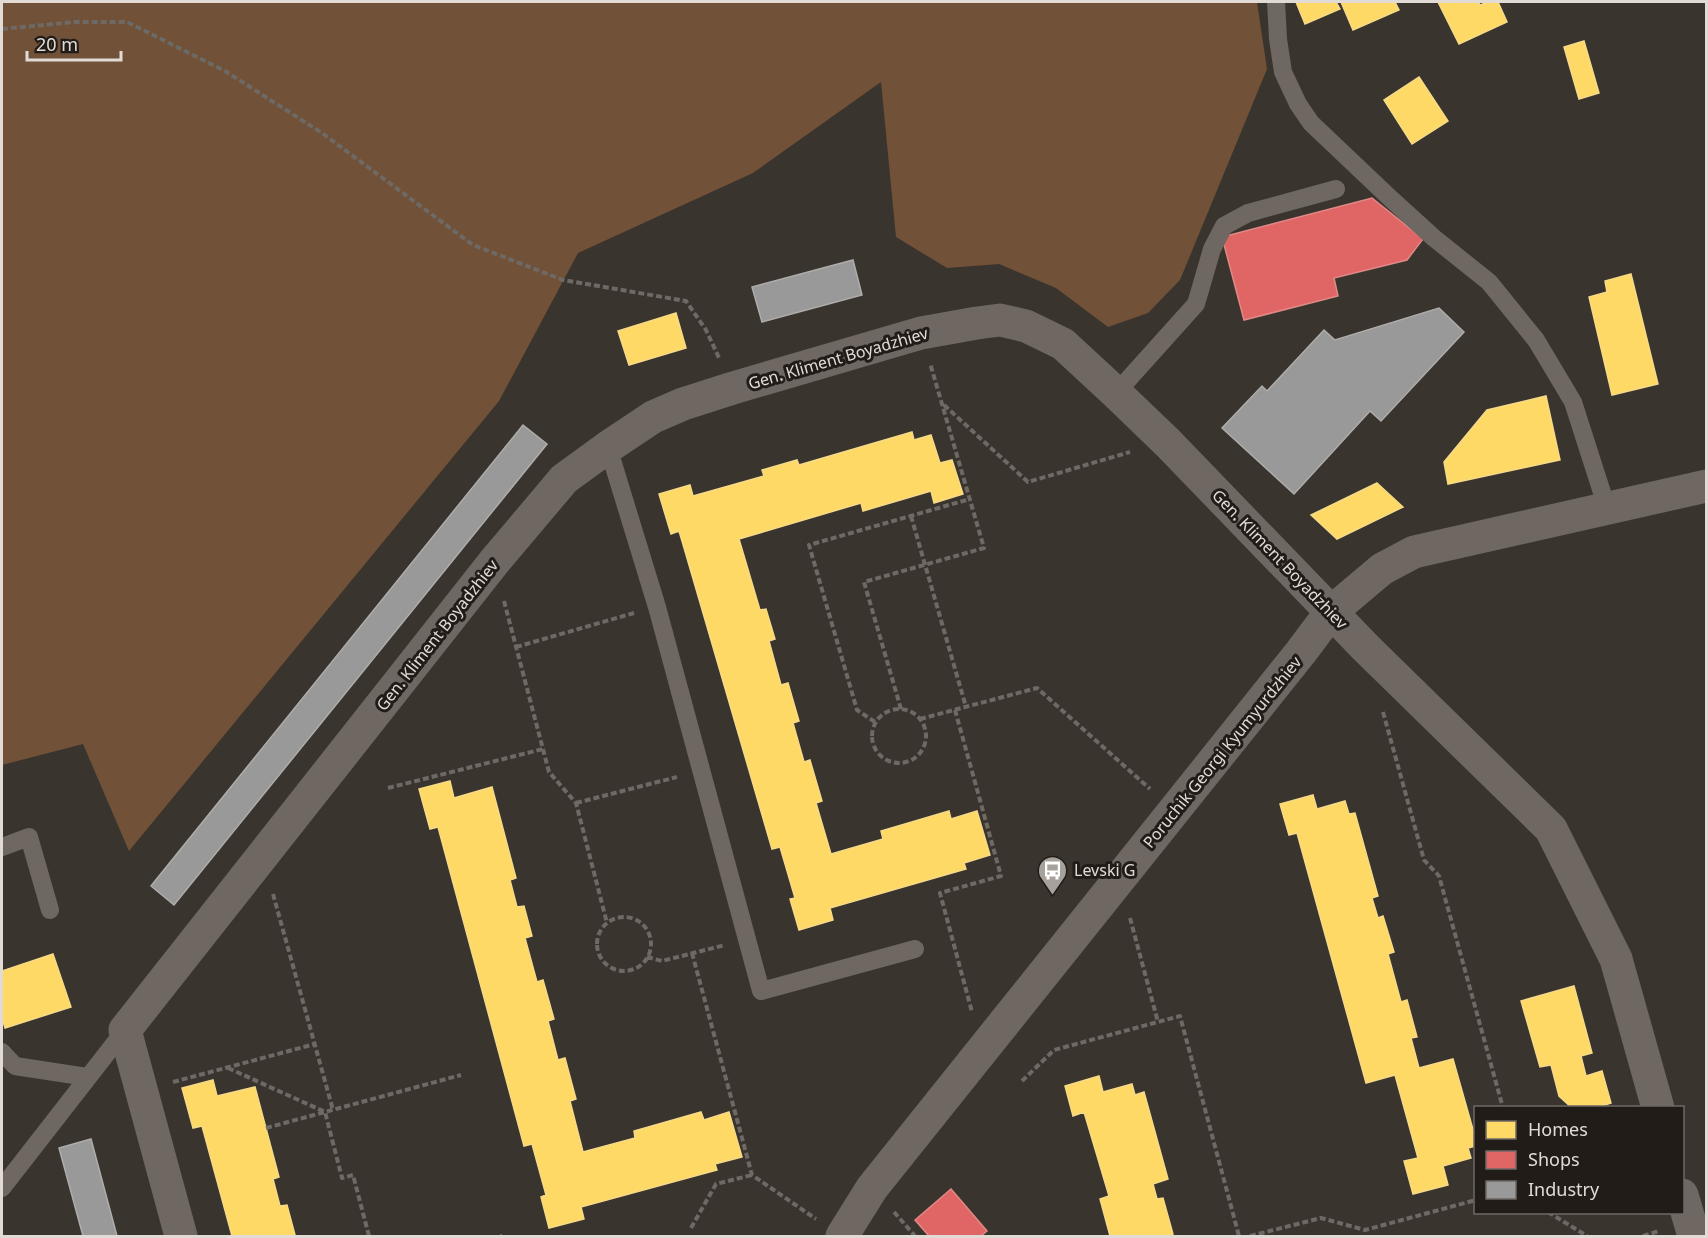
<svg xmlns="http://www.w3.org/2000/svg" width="1708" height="1238" font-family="'Noto Sans',sans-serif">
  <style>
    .green { fill: #715137 }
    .homes { fill: #ffd966; stroke: #f6da87; stroke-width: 1.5 }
    .shops { fill: #e06666; stroke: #e18987; stroke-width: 1.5 }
    .industry { fill: #999; stroke: #afadab; stroke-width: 1.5 }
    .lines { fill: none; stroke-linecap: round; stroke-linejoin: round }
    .path { stroke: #6e6964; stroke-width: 4; stroke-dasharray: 6 3; stroke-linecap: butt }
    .service { stroke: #6e6762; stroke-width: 18 }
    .minor { stroke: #6e6762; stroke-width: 33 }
    .labels { text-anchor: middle; stroke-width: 6; stroke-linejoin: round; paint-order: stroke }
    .street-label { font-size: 16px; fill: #e2dbd5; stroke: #211c18 }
    .poi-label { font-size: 16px; fill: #e2dbd5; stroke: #211c18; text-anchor: start }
  </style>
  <rect width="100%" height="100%" fill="#3a342e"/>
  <!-- green -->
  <path class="green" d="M2,2H1257L1267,69L1180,280L1148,313L1108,327L1056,288L999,264L947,268L896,237L881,82L753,173L578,253L499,401L129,851L83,744L2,765Z"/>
  <!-- homes -->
  <path class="homes" d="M1296,2H1336L1340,9L1305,24Z
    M1341,2H1395L1399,10L1353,30Z
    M1438,2H1478L1480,5L1488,2H1498L1507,22L1459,44Z
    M1584,41L1599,93L1579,99L1564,47Z
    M1419,77L1448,121L1412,144L1384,100Z
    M1631,274L1658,384L1612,395L1589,297L1607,292L1605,281Z
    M676,313L686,348L629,365L618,331Z
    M1546,396L1560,460L1448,484L1444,462L1487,410Z
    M912,432L914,440L931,435L940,463L952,460L963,494L934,503L931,491L863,511L861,503L739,539L760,610L766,609L775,639L769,641L781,685L788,683L799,721L793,723L804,762L810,760L822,801L816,803L831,854L883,839L881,831L949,811L951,819L977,811L990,855L964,863L966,869L830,908L833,920L799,930L790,899L795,898L780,847L772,849L682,541L679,531L671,534L659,494L690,485L693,496L764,476L762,470L797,460L799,465Z
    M1377,483L1403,507L1337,539L1311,515Z
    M450,781L454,798L492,787L516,878L510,880L517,907L524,906L532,936L525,938L537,982L543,980L554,1019L548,1021L558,1060L565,1058L576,1099L570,1101L583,1152L635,1138L634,1131L701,1112L704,1120L729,1112L742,1157L715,1164L717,1170L581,1207L584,1219L549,1228L541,1197L546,1195L532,1144L524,1146L438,827L430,829L419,789Z
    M1313,795L1317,809L1345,801L1349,814L1355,813L1378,896L1372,898L1378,918L1383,916L1394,952L1388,954L1401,1002L1407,1000L1417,1037L1411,1038L1419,1068L1453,1059L1476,1140V1146L1468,1148L1471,1158L1443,1166L1448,1185L1413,1194L1404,1161L1418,1158L1395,1075L1366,1083L1297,833L1289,835L1280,804Z
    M53,954L71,1007L5,1028L2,1018V971Z
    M1574,986L1592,1053L1581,1056L1586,1076L1602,1071L1611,1103L1596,1108H1572L1559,1096L1551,1065L1540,1067L1521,1001Z
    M1099,1076L1103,1092L1132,1084L1135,1095L1144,1092L1168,1179L1153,1184L1157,1199L1163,1198L1173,1234L1168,1236H1110L1100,1199L1109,1196L1084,1112L1073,1116L1065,1086Z
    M213,1080L217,1096L255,1087L279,1177L273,1179L280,1206L287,1205L295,1235L289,1236H232L202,1126L193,1128L182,1088Z"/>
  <!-- shops -->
  <path class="shops" d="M1372,198L1423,239L1407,260L1334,278L1338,296L1244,320L1222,237Z
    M951,1189L987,1231L981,1236H929L915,1220Z"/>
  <!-- industry -->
  <path class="industry" d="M853,260L862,295L762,322L752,287Z
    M1439,308L1464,332L1381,421L1370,411L1294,494L1222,428L1262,386L1267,391L1324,330L1335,340Z
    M523,425L547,444L174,905L151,886Z
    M91,1139L117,1236H83L59,1148Z"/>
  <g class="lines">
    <!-- path -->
    <path class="path" d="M2,29L74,22H127L225,71L322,133L473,245L563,280L686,301L706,330L720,360
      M944,405L1028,482L1130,452
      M911,516L966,707
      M504,601L549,772L576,803L607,923
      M516,647L634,613
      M901,709L864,582L984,548L930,363
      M872 736a27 27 0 1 1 54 0a27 27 0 1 1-54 0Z
      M955,710L1001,876L940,893L972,1012
      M1383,712L1424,860L1439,876L1503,1108
      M920,719L1037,688L1150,789
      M875,722L857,710L809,545L970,499
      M388,788L543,749
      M576,803L677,777
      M273,894L333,1110
      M597 944a27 27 0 1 1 54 0a27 27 0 1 1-54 0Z
      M1130,918L1158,1022
      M692,953L752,1175L816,1219
      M647,957L662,961L725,945
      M228,1068L325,1112L342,1178L353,1175L369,1236
      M1022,1081L1054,1050L1180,1016L1239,1236
      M173,1082L315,1044
      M266,1128L461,1075
      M894,1212L915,1236
      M1548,1212L1587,1236
      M691,1228L716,1184L752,1175
      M500,1236H502
      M1250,1236L1321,1218L1365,1230L1476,1200
      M1643,1236L1659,1231"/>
    <!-- service -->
    <path class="service" d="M1276,2L1278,39L1283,72L1298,104L1311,123L1389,197L1434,238L1489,282L1536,340L1573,402L1607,508
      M1116,393L1196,304L1212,249L1224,226L1248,213L1336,189
      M608,447L657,607L761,991L915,949
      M2,847L29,837L50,910
      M2,1052L15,1066L87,1077
      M2,1188L125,1030"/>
    <!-- minor -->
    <path class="minor" d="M1682,1195L1694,1236
      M181,1236L125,1030L494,562L564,479L608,447L653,417L683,404L733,388L921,333L977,323L1000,320L1026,326L1063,344L1116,393L1168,443L1366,648L1551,829L1616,959L1658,1108
      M842,1236L872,1188L1301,652L1331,612L1382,569L1414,552L1706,486"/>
  </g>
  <!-- icons -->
  <defs>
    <symbol id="bus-pin" viewBox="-11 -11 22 30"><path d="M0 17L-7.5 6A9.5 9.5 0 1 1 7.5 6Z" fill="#a7a19b" stroke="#211c18"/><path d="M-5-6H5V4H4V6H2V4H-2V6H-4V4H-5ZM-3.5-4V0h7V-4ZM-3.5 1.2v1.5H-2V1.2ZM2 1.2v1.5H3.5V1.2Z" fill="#fff"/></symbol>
  </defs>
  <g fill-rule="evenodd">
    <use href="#bus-pin" x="1036" y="854" width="33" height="45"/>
  </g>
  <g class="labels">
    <!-- street labels -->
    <g class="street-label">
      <text transform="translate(838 358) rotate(-16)" y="6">Gen. Kliment Boyadzhiev</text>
      <text transform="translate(1280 559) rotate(46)" y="6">Gen. Kliment Boyadzhiev</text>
      <text transform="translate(437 635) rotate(-52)" y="6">Gen. Kliment Boyadzhiev</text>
      <text transform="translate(1222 752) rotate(-51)" y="6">Poruchik Georgi Kyumyurdzhiev</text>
    </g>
    <!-- poi labels -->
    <g class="poi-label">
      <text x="1074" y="876">Levski G</text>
    </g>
  </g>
  <!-- border -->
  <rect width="1708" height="1238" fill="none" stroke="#e2dbd5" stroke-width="6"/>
  <!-- legend -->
  <rect x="1474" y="1106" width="210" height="108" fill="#211c18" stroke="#6e6864" stroke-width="1.5"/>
  <rect x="1486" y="1121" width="30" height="18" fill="#ffd966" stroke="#6e6864" stroke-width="1.5"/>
  <text x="1528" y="1136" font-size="18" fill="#e2dbd5">Homes</text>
  <rect x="1486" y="1151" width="30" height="18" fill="#e06666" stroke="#6e6864" stroke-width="1.5"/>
  <text x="1528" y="1166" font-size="18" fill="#e2dbd5">Shops</text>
  <rect x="1486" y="1181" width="30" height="18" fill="#999999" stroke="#6e6864" stroke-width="1.5"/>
  <text x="1528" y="1196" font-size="18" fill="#e2dbd5">Industry</text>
  <!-- scale -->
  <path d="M27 51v9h94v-9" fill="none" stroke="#e2dbd5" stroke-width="3"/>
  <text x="36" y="51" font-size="18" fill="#e2dbd5" stroke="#211c18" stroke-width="4.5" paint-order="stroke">20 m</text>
</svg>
